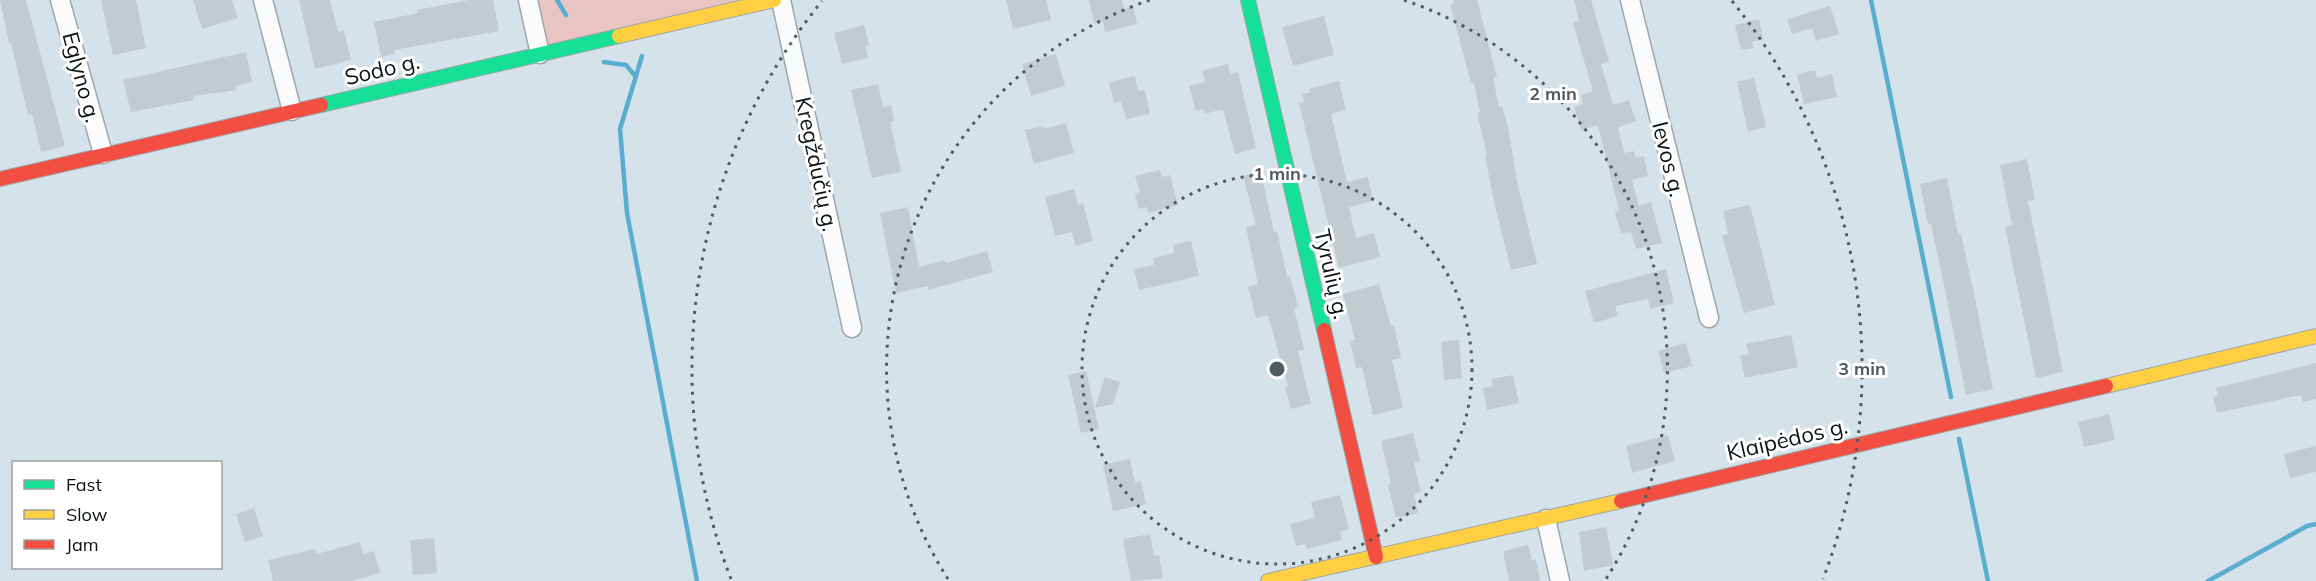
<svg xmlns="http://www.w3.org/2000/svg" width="2316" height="581" font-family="Mulish,sans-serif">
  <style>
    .green { fill: #eac4c2 }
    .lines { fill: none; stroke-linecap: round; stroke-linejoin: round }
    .stream { stroke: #59add0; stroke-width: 4.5 }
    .building { fill: #c1cbd0 }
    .street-casing { stroke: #9ca6ab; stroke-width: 21 }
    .fast-casing { stroke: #9ca6ab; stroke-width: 16 }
    .slow-casing { stroke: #9ca6ab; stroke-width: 16 }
    .jam-casing { stroke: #9ca6ab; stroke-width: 16 }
    .street { stroke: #f9fbfc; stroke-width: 18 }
    .fast { stroke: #16e098; stroke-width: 14 }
    .slow { stroke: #ffcf43; stroke-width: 14 }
    .jam { stroke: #f24e42; stroke-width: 14 }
    .ring { fill: none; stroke: #515b60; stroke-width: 3; stroke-dasharray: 3 6 }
    .labels { text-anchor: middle; stroke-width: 6; stroke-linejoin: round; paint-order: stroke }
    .street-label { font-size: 22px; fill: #0a1216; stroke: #fff }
    .centre { fill: #515b60; stroke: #fff; stroke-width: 3 }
    .ring-label { font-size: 18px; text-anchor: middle; font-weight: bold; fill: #515b60; stroke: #fff; stroke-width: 6; stroke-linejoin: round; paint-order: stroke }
  </style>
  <rect width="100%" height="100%" fill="#d6e2e9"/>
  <!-- green -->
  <path class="green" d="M528,0H774L540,54Z"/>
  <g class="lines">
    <!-- stream -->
    <path class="stream" d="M557,0L566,15
      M1871,0L1951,397
      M642,56L620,129L627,213L697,581
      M604,62L626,65L636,77
      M1959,439L1988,581
      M2208,581L2307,526L2316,524"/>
  </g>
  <!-- building -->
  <path class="building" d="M0,0H26L65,146L41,152L32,114L28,115L11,43H9Z
    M101,0H136L146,48L113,55Z
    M193,0H232L238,18L202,29Z
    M299,0H330L338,32L344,31L351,60L315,69Z
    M469,0H493L499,31L394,50L395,54L381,57L374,22L418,13L417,10Z
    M1006,0H1046L1051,20L1013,29Z
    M1089,0H1122L1124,9L1133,7L1137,24L1105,32L1103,21L1094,23Z
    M1453,0H1477L1497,77L1493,78L1499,107L1502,106L1508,127L1517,181L1537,264L1511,270L1493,197L1485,155H1487L1477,113L1480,112L1474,83H1471L1450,4H1454Z
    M1574,0H1591L1609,62L1601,64L1613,105L1629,100L1636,121L1618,127L1624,153L1634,151L1636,158L1644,156L1648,176L1632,180L1639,206L1651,202L1662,243L1636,249L1631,232L1621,234L1615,212L1619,211L1598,125L1581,130L1574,107L1583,104L1581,95L1593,91L1573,23L1579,21Z
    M1830,6L1839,34L1816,41L1812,28L1792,34L1787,19Z
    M1324,16L1334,55L1293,66L1282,27Z
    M1759,19L1763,39L1752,42L1754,48L1741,50L1735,25Z
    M864,25L869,45L865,46L868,58L842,64L834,33Z
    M246,52L252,82L236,86L237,90L193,96L194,100L131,112L123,80Z
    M1056,54L1065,86L1031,96L1022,64Z
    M1228,64L1230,74L1238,72L1256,148L1235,154L1223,109L1205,114L1204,109L1196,111L1189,86L1205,82L1202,71Z
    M1815,70L1817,78L1832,74L1837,97L1804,104L1797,74Z
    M1135,76L1138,91L1145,90L1150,114L1126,119L1121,101L1114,103L1109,82Z
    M1754,78L1766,127L1748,132L1737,82Z
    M1339,81L1346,110L1331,114L1347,182L1368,177L1373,201L1349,207L1356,238L1374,233L1380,257L1339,268L1299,103L1304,102L1302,94L1310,92L1309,89Z
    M878,84L883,107L891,105L894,121L890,122L901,172L872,178L851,90Z
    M1066,123L1074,153L1034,164L1025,130L1043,126L1044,129Z
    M2027,159L2035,200L2028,201L2063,372L2036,378L2005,227L2012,225L2000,165Z
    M1160,170L1162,177L1170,175L1178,205L1148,213L1147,207L1139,209L1135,194L1140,192L1135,176Z
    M1261,172L1274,232L1277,231L1287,277L1290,276L1298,307L1294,308L1304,349L1298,351L1311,404L1291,409L1285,386H1288L1268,315L1256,318L1248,287L1258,284L1246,227L1256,225L1243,176Z
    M1947,178L1958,234H1961L1974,293L1993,389L1966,395L1943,280L1931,224H1928L1920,184Z
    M1074,189L1078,205L1083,203L1093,241L1075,246L1072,232L1055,236L1045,197Z
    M1750,205L1775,305L1744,313L1722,235L1728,234L1723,211Z
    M908,207L919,267L945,260L946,263L987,251L993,272L928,290V286L896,293L880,213Z
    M1191,241L1199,276L1139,290L1134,269L1154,265L1153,258L1174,253L1173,245Z
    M1666,269L1674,303L1650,309L1648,299L1615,306L1618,316L1594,323L1585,291Z
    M1379,284L1391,326H1394L1401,358L1392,360L1403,408L1373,415L1362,367L1356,368L1350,341L1355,340L1343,294Z
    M1791,335L1798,367L1745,378L1740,356L1749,354L1746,344Z
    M1459,340L1462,378L1444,380L1441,342Z
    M1686,343L1692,366L1664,373L1658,351Z
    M2316,363V399L2303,402L2301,395L2217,413L2213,397L2218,396L2216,388Z
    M1086,371L1099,429L1081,433L1068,375Z
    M1513,375L1519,403L1487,410L1483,388L1493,386L1491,379Z
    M1105,377L1120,382L1113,404L1095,408Z
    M2109,414L2115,440L2084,447L2078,422Z
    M1413,433L1420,461L1414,463L1421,492L1414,494L1418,513L1396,518L1388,485L1391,484L1381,441Z
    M1668,435L1675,461L1632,473L1626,446Z
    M2316,446V472L2290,478L2284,454Z
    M1130,459L1135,483L1141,481L1146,504L1113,511L1103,465Z
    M1340,495L1349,529L1340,532L1342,540L1307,549L1305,544L1296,546L1290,524L1315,518L1311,502Z
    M254,508L263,536L245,542L236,514Z
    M1606,527L1613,565L1584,571L1579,532Z
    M1150,534L1154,556L1159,555L1163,578L1131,581L1123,539Z
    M434,538L437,573L413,575L410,540Z
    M360,542L363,554L374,551L380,573L351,581H273L268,560L315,549L317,554Z
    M1528,545L1532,560L1536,559L1540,581H1509L1503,551Z"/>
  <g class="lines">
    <defs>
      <path id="street" d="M60,0L103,154
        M263,0L292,111
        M528,0L540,54
        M781,0L852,328
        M1630,0L1709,318
        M1546,519L1560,581"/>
      <path id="fast" d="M1248,0L1324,330
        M321,105L619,36"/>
      <path id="slow" d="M619,36L774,0
        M2106,386L2316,336
        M1268,581L1621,501"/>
      <path id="jam" d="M0,179L321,105
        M1324,330L1376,557
        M1621,501L2106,386"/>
    </defs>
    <!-- street casing -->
    <use href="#street" class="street-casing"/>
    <!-- fast casing -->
    <use href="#fast" class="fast-casing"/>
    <!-- slow casing -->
    <use href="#slow" class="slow-casing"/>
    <!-- jam casing -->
    <use href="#jam" class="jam-casing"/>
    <!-- street -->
    <use href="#street" class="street"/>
    <!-- fast -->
    <use href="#fast" class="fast"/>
    <!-- slow -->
    <use href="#slow" class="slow"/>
    <!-- jam -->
    <use href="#jam" class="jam"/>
  </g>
  <!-- distance rings -->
  <g class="ring">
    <circle cx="1277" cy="369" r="195"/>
    <path d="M948 579A390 390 0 0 1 1150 0M1404 0A390 390 0 0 1 1606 579"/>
    <path d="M731 579A585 585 0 0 1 822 1M1732 1A585 585 0 0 1 1823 579"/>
  </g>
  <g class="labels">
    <!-- street labels -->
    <g class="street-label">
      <text transform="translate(382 69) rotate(-13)" y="8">Sodo g.</text>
      <text transform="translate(82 77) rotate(75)" y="8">Eglyno g.</text>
      <text transform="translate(1669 159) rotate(76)" y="8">Ievos g.</text>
      <text transform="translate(817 164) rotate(78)" y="8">Kregždučių g.</text>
      <text transform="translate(1332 274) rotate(77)" y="8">Tyrulių g.</text>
      <text transform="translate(1787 439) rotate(-13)" y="8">Klaipėdos g.</text>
    </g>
  </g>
  <circle cx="1277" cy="369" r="9" class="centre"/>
  <g class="ring-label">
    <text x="1553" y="100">2 min</text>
    <text x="1277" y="180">1 min</text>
    <text x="1862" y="375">3 min</text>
  </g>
  <!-- legend -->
  <rect x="12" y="461" width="210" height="108" fill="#ffffff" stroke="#9da0a2" stroke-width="1.5"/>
  <rect x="24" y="480" width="30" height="9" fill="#16e098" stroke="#9da0a2" stroke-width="1.5"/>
  <text x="66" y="491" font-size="18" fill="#0a1216">Fast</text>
  <rect x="24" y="510" width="30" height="9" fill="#ffcf43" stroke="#9da0a2" stroke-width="1.5"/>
  <text x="66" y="521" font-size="18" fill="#0a1216">Slow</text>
  <rect x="24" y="540" width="30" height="9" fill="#f24e42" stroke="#9da0a2" stroke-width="1.5"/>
  <text x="66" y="551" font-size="18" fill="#0a1216">Jam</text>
</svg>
